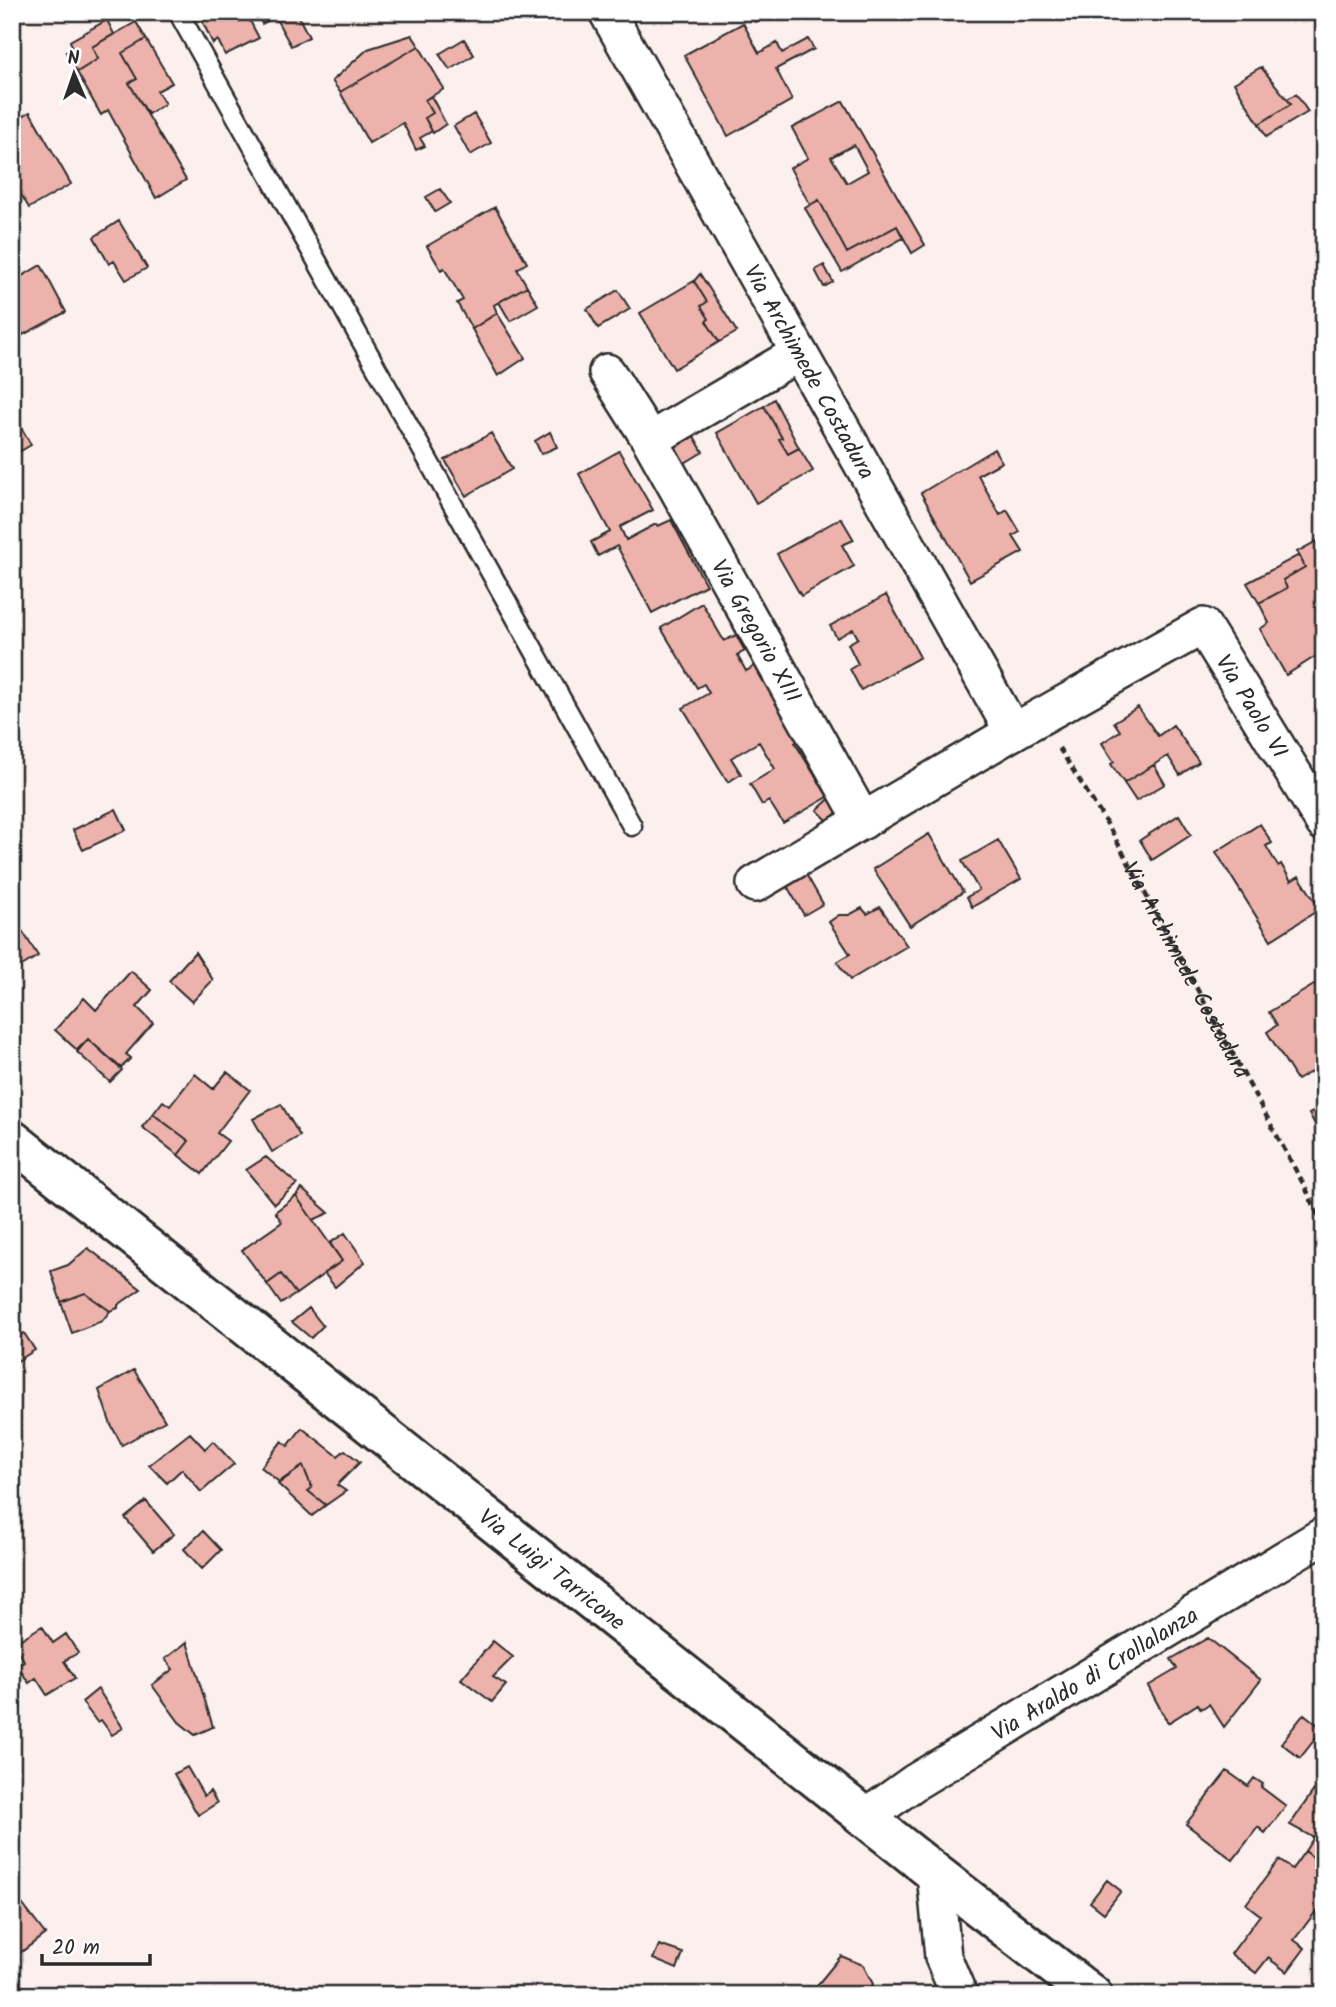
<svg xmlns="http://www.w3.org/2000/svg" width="1336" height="2007" font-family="Kalam,sans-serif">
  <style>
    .building { fill: #edb2ab; stroke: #2b2b2b; stroke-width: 2; fill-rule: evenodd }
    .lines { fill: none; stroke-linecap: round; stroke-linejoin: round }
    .lane-casing { stroke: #2b2b2b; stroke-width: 23 }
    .street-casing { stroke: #2b2b2b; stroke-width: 40 }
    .secondary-casing { stroke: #2b2b2b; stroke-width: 44 }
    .path { stroke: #2b2b2b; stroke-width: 4.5; stroke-dasharray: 7 5; stroke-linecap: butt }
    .lane { stroke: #fff; stroke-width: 18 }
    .street { stroke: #fff; stroke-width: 35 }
    .secondary { stroke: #fff; stroke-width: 38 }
    .labels { text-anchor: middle; stroke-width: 7; stroke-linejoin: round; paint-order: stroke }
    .street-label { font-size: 23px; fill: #2b2b2b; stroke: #fff }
  </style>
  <rect width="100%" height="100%" fill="#fbf0ee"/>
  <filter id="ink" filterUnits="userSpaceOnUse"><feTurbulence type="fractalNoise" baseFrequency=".0143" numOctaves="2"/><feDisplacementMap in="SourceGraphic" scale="14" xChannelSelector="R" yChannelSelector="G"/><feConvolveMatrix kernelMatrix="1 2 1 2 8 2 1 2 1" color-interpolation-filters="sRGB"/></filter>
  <g filter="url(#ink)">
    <!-- building -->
    <path class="building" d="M198,12H296L309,37L291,46L275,17L262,24L257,14L249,19L259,38L225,55L218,40L213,44Z
      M750,12H775L755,22Z
      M107,20L114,34L92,47L98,59L77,72L66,52L73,49L70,41Z
      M136,22L146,39L122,53L137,79L129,83L186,180L156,198L108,110L101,115L77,72L98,59L92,47Z
      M743,23L759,53L777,43L782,53L808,39L814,49L776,69L792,100L728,136L684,55Z
      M412,35L419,46L340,92L332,81L368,49Z
      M146,39L172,83L157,91L165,104L148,114L129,83L137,79L122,53Z
      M464,39L474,55L450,70L439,54Z
      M419,46L444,89L425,100L433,113L425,118L432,131L420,138L425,146L416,150L403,123L369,143L340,92Z
      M1261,67L1291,104L1259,124L1234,83Z
      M1296,94L1308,112L1266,137L1259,124L1291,104L1287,99Z
      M431,96L446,124L433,133L425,118L433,113L425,100Z
      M843,101L925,245L912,253L897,226L847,253L819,200L810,205L790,168L808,158L792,128ZM854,145L868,171L847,183L831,157Z
      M30,112L71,184L29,208L12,179V122Z
      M474,114L491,143L470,155L454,126Z
      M440,189L450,203L435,212L426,197Z
      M819,200L847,253L897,226L903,238L842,272L805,208Z
      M495,207L527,263L517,269L527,286L494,305L497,313L472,329L457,303L463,300L444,268L441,270L427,246Z
      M119,221L147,268L126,280L114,261L109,264L94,237Z
      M41,265L66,312L23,335L18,325L12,328V282Z
      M824,265L833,282L824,287L815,270Z
      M700,274L737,332L719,342L706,321L709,319L701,306L707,302L694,281Z
      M694,281L707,302L701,306L709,319L706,321L719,342L674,369L640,313Z
      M527,286L538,305L510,321L499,302Z
      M618,290L630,309L598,328L587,309Z
      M497,313L525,358L498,376L472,329Z
      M774,399L799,448L788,454L779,439L782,438L764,406Z
      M764,406L782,438L779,439L788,454L799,448L813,471L756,503L717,433Z
      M12,411L31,445L12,456Z
      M691,431L703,452L676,468L664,447Z
      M550,432L557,447L541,454L535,441Z
      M491,433L512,469L466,496L445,460Z
      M994,449L1002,462L978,475L1000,515L1007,510L1020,532L1013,536L1023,552L970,581L921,493Z
      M619,451L653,510L620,527L626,540L656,524L658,526L671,520L706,585L652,613L617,546L598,556L591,542L610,532L579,474Z
      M841,518L854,540L842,545L854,566L801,596L777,554Z
      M1324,537V651L1286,675L1260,629L1269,623L1259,603L1287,588L1283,580L1305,567L1297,552Z
      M1299,555L1305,567L1283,580L1287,588L1259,603L1247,583Z
      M886,595L920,657L861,690L850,669L858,664L848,644L858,638L853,629L837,638L830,626Z
      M702,603L724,641L736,635L745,651L737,655L746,671L758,664L802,738L795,743L828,797L783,823L769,801L762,805L750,784L775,769L759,742L731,758L741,774L728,782L683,708L709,693L704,684L697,688L661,628Z
      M1138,707L1158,736L1173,725L1199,762L1180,775L1168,756L1124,783L1111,764L1114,762L1102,743L1120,731L1114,722Z
      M1154,765L1165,784L1136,801L1124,783Z
      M834,795L844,806L828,821L817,810Z
      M116,809L126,830L83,850L73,830Z
      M1179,815L1191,835L1152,860L1140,840Z
      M1260,824L1272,843L1266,846L1278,866L1281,864L1291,881L1299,876L1320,909L1271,940L1216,852Z
      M929,834L963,892L910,926L873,869Z
      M998,840L1021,879L972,907L967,897L979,890L962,861Z
      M806,874L823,904L804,915L787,886Z
      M880,907L907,946L850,980L837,962L850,954L829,922L839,915H849L862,908L867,914Z
      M23,932L38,956L12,972V939Z
      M195,952L213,980L192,1002L169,981Z
      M131,971L152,990L137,1007L153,1023L126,1054L131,1058L121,1068L88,1039L77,1050L55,1030L84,998L96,1010Z
      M1324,979V1064L1297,1080L1267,1032L1277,1025L1269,1012Z
      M88,1039L122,1070L110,1082L77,1052Z
      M227,1072L250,1090L217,1133L228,1141L202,1174L178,1155L189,1141L153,1114L163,1101L170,1106L195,1074L213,1089Z
      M281,1104L300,1136L272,1152L253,1119Z
      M1324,1105V1139L1309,1114Z
      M153,1114L189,1141L178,1155L142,1127Z
      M266,1157L297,1184L274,1204L246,1170Z
      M302,1189L329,1213L313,1220L296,1196Z
      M296,1196L342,1261L296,1294L281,1274L267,1284L242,1250L282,1222L275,1212Z
      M345,1233L365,1262L335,1287L324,1273L342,1261L330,1243Z
      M88,1248L141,1289L118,1305V1308L110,1311L85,1293L61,1302L51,1271L68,1265Z
      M281,1274L296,1294L281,1304L267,1284Z
      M85,1293L110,1311L102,1321L72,1333L61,1302Z
      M309,1308L323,1326L311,1338L292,1322Z
      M24,1333L35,1350L14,1363L12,1359V1340Z
      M134,1370L165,1421L122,1445L111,1425L99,1390Z
      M302,1428L338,1456L345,1450L360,1462L337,1485L346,1491L326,1505L308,1491L312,1488L303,1466L279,1482L261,1467L282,1441L288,1446Z
      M190,1433L205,1449L213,1441L234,1464L201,1492L182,1469L167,1483L149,1465Z
      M303,1466L312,1488L308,1491L326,1505L312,1516L278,1484Z
      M146,1501L174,1534L153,1551L125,1518Z
      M203,1531L221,1550L202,1569L184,1549Z
      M42,1626L53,1643L66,1634L78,1653L64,1661L75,1678L47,1695L36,1678L29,1683L17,1665L24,1661L13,1644Z
      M1208,1638L1261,1680L1224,1727L1209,1704L1201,1709L1198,1704L1168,1723L1148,1686L1177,1669L1171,1659Z
      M493,1641L513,1657L493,1677L506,1685L492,1702L461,1679Z
      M187,1642L213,1727L195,1735L179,1722L152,1685L173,1669L165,1659Z
      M98,1689L123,1728L112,1735L101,1720L97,1722L82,1702Z
      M1304,1714L1323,1729L1300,1758L1281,1743Z
      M187,1767L204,1796L210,1791L217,1803L198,1815L174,1774Z
      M1227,1771L1248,1786L1254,1778L1263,1784L1261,1787L1286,1806L1265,1833L1258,1827L1233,1860L1186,1824Z
      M1314,1790L1324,1797V1836L1317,1832L1314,1838L1290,1825Z
      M1317,1832L1324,1836V1866L1305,1851Z
      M1305,1851L1324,1866L1314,1878L1324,1886V1912L1322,1914L1317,1910L1294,1940L1305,1948L1287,1972L1268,1958L1256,1973L1231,1954L1260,1915L1246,1904L1279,1860L1292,1869Z
      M1107,1880L1121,1891L1104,1913L1090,1902Z
      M20,1901L45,1934L20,1953L12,1943V1907Z
      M659,1945L683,1953L677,1969L653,1959Z
      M841,1956L863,1965L873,1984L868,1991L872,1995H809Z"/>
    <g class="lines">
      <defs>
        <path id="lane" d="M178,12L632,826"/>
        <g id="street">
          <path id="s2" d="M607,12L1013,732"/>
          <path id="s3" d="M607,372L650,440L863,821"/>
          <path d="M650,440L799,353"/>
          <path id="s4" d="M755,884L1013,732L1203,626L1324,823"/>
          <path id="s5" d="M866,1817L915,1782L1324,1535"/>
          <path d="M935,1873L943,1957L959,1995"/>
        </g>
        <g id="secondary">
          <path id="s6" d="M12,1140L935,1873L1092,1995"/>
        </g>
      </defs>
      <!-- lane casing -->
      <use href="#lane" class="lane-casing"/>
      <!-- street casing -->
      <use href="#street" class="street-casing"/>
      <!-- secondary casing -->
      <use href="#secondary" class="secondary-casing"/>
      <!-- path -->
      <path class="path" id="s1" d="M1059,748L1109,827L1306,1189L1324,1228"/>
      <!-- lane -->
      <use href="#lane" class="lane"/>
      <!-- street -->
      <use href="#street" class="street"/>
      <!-- secondary -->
      <use href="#secondary" class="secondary"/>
    </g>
  </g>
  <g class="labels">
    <!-- street labels -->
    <g class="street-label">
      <text dy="8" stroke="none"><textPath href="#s2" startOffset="413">Via Archimede Costadura</textPath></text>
      <text dy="8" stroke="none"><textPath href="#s3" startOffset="299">Via Gregorio XIII</textPath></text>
      <text dy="8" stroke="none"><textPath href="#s4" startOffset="611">Via Paolo VI</textPath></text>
      <text dy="8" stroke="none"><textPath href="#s1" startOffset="256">Via Archimede Costadura</textPath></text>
      <text dy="8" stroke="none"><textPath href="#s6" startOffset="690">Via Luigi Tarricone</textPath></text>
      <text dy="8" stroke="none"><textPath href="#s5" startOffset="270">Via Araldo di Crollalanza</textPath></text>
    </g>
  </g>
  <!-- margin -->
  <rect width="1336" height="2007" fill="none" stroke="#fff" stroke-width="42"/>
  <rect x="21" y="21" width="1294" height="1965" fill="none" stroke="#2b2b2b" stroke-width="2.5" filter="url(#ink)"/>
  <!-- north arrow -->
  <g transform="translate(74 74) rotate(358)" stroke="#ffffff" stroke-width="5" paint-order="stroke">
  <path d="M0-5L12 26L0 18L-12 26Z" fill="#2b2b2b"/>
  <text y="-10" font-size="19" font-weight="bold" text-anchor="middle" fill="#2b2b2b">N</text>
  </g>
  <!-- scale -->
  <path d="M42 1954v10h108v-10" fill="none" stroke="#2b2b2b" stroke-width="3.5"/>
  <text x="52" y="1954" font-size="21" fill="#2b2b2b" stroke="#ffffff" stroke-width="5" paint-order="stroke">20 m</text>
</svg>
